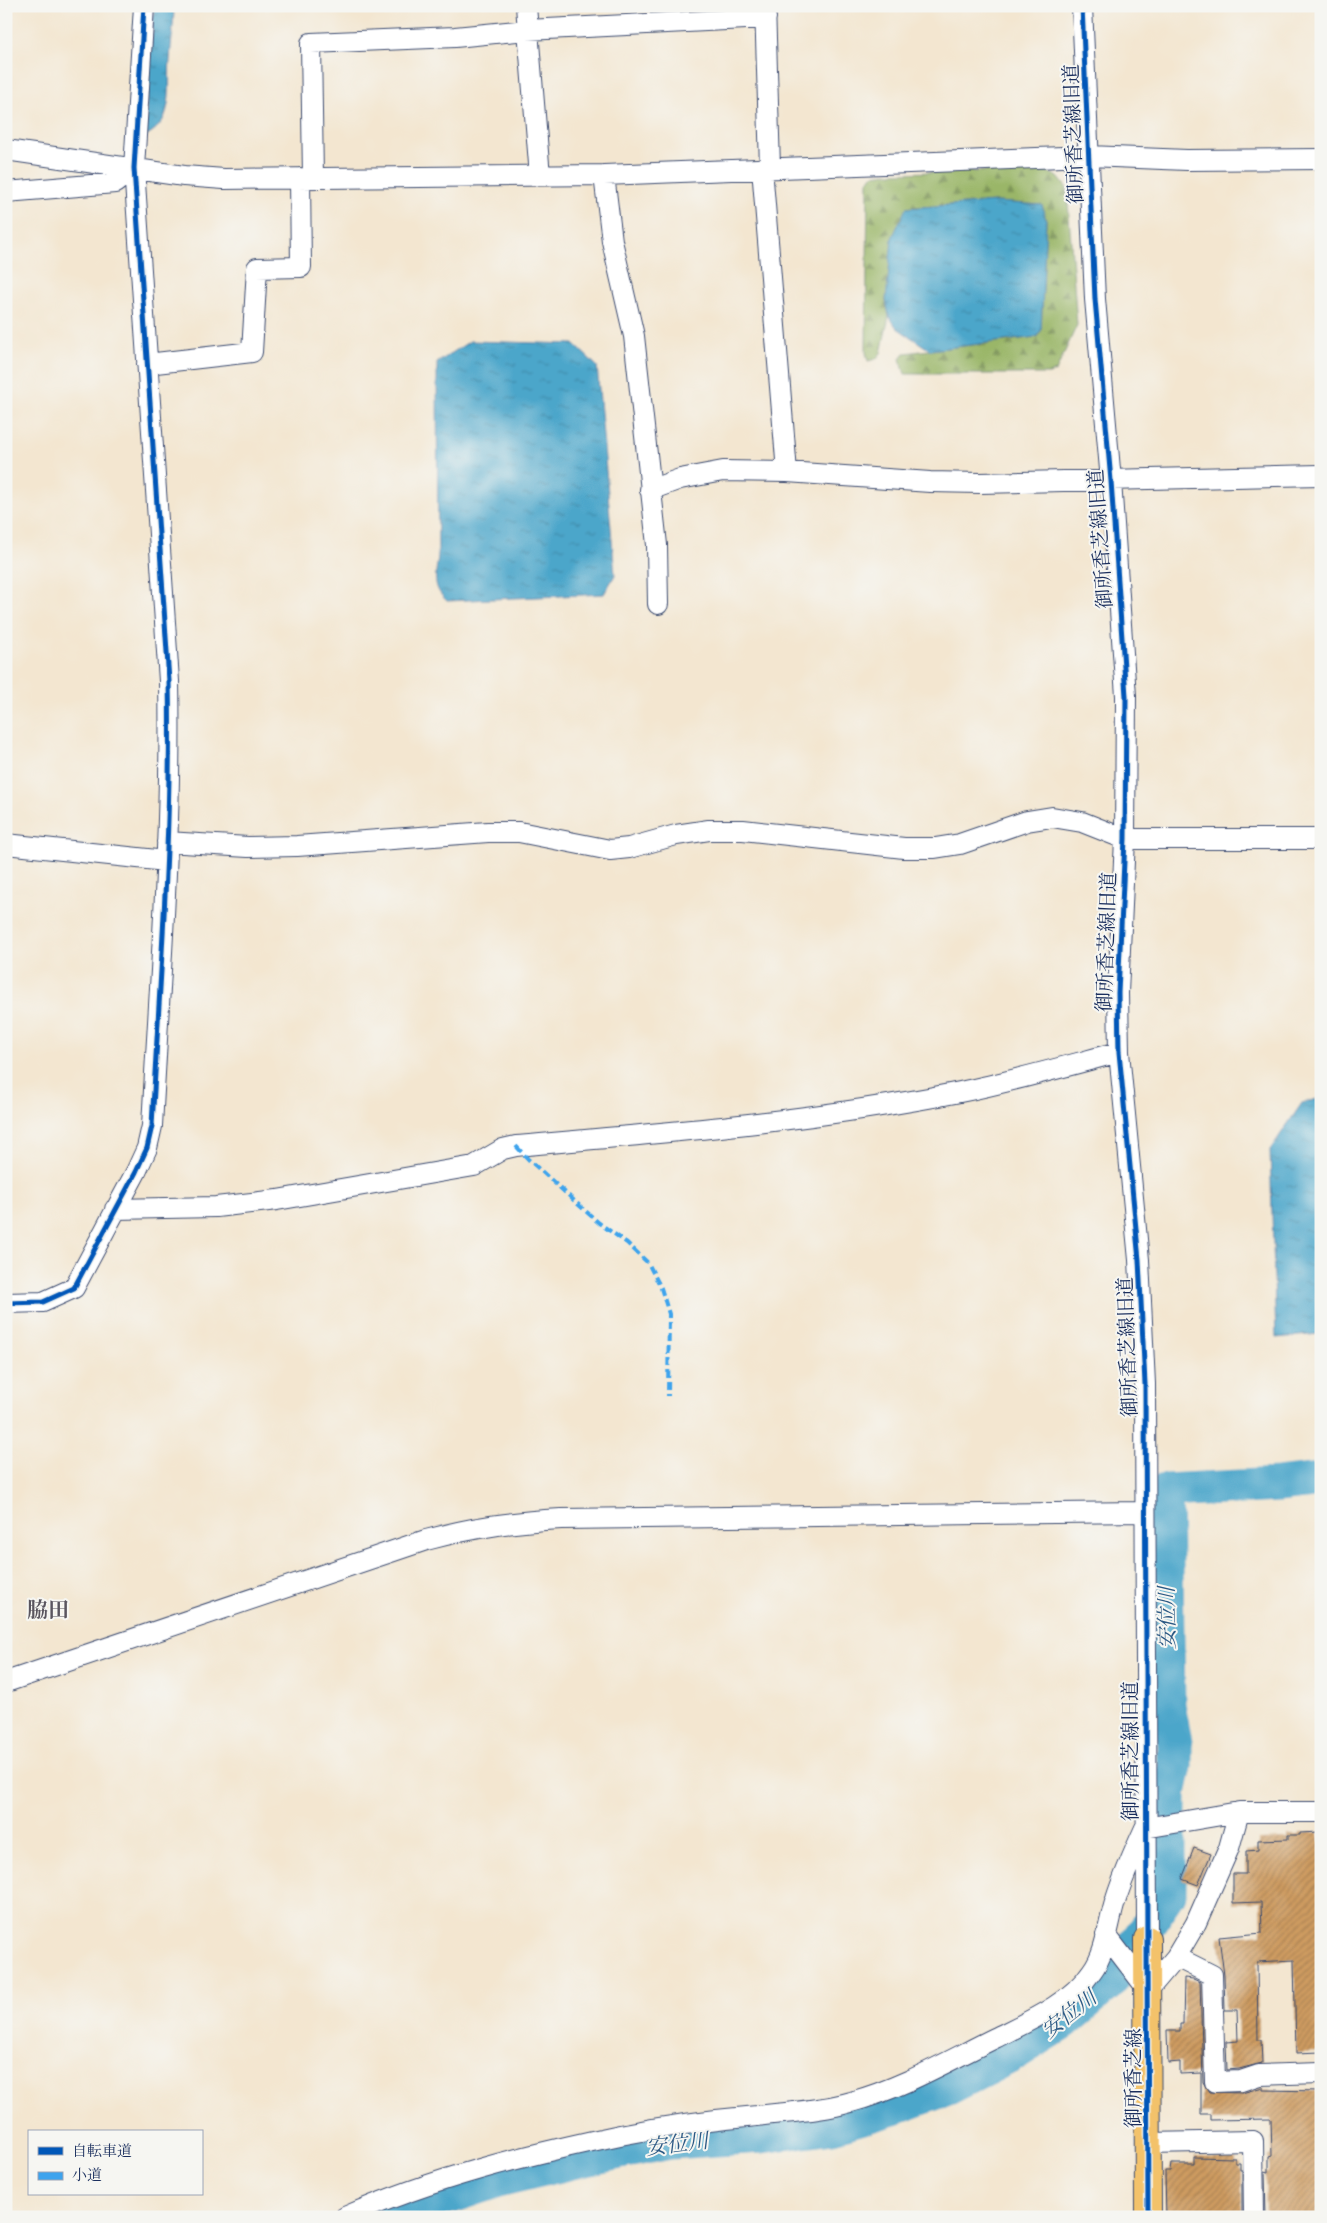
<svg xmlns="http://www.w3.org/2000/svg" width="1327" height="2223" font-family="Alegreya,'Noto Serif JP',serif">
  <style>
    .forest { fill: url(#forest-firs); stroke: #5a7263 }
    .water { fill: url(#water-ripples); stroke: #346a94 }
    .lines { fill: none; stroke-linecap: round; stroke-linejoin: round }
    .river { stroke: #4ca6ca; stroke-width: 35 }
    .building { fill: url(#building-hatch) }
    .minor-casing { stroke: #3b4a6f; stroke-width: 22 }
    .major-casing { stroke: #3b4a6f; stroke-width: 28 }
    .minor { stroke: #fff; stroke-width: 20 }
    .major { stroke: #f3c26a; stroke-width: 26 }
    .quiet { stroke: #3da3ed; stroke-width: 4; stroke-dasharray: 8 4; stroke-linecap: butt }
    .cycleway-casing { stroke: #f6f6f2; stroke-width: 8 }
    .cycleway { stroke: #0057b8; stroke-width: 5 }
    .labels { text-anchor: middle; stroke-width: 4; stroke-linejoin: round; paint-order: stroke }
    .street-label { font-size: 20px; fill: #1b2f5e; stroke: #f6f6f2 }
    .neighbourhood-label { font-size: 21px; font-weight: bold; fill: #5a555f; stroke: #f6f6f2 }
    .water-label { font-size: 21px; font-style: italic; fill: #2c5984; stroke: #f6f6f2 }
  </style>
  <defs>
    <pattern id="forest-firs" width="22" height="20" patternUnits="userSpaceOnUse" patternTransform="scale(1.25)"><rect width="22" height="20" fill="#9ab668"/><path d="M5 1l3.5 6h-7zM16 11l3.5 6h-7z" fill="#7d9459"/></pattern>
    <pattern id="water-ripples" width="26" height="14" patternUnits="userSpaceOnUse" patternTransform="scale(1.25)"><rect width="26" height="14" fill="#4ca6ca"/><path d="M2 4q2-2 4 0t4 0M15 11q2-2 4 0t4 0" fill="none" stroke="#3e88a7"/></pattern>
    <pattern id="building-hatch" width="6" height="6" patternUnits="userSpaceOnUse" patternTransform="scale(1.25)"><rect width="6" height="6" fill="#ce9b60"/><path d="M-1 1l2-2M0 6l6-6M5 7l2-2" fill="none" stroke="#a67f52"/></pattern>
  </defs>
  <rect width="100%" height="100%" fill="#f6f6f2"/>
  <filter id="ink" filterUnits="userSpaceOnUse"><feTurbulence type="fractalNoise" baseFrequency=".02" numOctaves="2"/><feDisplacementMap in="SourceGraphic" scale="10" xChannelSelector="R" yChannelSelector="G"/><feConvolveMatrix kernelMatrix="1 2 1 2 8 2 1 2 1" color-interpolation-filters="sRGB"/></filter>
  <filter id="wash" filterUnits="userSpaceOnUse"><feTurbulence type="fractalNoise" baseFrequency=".0096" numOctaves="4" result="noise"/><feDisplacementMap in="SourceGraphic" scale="20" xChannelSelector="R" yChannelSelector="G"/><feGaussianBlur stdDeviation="1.12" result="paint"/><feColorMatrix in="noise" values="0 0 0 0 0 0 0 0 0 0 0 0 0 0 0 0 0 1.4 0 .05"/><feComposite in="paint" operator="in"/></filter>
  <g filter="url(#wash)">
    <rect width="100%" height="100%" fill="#f3e6d0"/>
    <!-- forest -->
    <path class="forest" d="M1044,170L1058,177L1067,188L1077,325L1056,371L1049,374H905L900,359L905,353L1037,337L1041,331L1046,220L1041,205L996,202L906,208L886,300L889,316L881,353L876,359L868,361L866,353L868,181L872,175L888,173Z"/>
    <!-- water -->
    <path class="water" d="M154,6H174C174,25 171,42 170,60C168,79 172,99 164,118C160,126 153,132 145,136Z
      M996,202L1042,205L1046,220L1041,331L1036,337L930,350L897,328L889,316L886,300L892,238L906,208Z
      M470,341L574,344L597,366L615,575L604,594L447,601C431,587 436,575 438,556L437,363Z
      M1321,1098V1334L1276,1338L1270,1150L1302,1103Z"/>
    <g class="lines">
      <!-- river -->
      <path class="river" d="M389,2217L502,2179L585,2159L670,2142L762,2136L832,2126L894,2108L950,2087L1009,2057L1063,2023L1108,1984L1169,1894V1793L1175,1766V1742L1168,1706L1165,1491L1278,1485L1321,1480"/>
    </g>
    <g id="blocks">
      <!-- building -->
      <path class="building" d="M1319,1832L1321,1844V2052L1296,2053L1294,1960L1257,1962L1258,2040H1261L1262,2063L1239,2069L1227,2070L1226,2042L1238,2041L1237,2010H1225L1224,1975L1219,1937L1262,1933L1261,1902L1233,1903V1874H1246V1851L1258,1850V1840L1288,1839V1835H1300V1833Z
        M1194,1848L1211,1854L1198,1885L1182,1879Z
        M1184,1978L1193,1979L1200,1982L1203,2082L1209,2092L1242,2093L1263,2087V2090L1321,2091V2217H1266L1265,2171L1269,2172V2156L1272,2155L1271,2119L1211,2120V2114H1201V2073L1180,2074V2062L1168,2063L1167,2031H1180V2024H1183Z
        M1194,2157L1235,2158V2163H1240V2170H1242V2217H1166L1165,2171H1170L1171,2164H1194Z"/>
    </g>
  </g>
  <g filter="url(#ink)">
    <use href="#blocks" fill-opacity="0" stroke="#3b4a6f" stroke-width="1"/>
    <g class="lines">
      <defs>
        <path id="minor" d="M526,6L540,176
          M765,6L770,167
          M1082,6L1095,299L1111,481L1126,696L1125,839L1118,993L1119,1052L1139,1260L1145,1384L1147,1939
          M6,150L184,176L224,179L604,175L1089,156L1187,160L1321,159
          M762,168L787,472
          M604,175L612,241L634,336L657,545L658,604
          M313,178L311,43L455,37L527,30L766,18
          M6,192L115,183L134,168
          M147,364L252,352L257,268L301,267L300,178
          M650,490L680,479L723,471L787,472L930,482L980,483L1321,475
          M167,842L248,847L297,846L488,832H519L610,850L629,848L676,835L709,830H743L904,848H935L960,844L1027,821L1052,817L1082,822L1125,839H1321
          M6,844L166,861
          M115,1209L216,1207L277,1200L474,1166L503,1149L516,1146C665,1133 814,1121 960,1092C1014,1081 1066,1066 1119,1052
          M6,1303L43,1302L74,1288L136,1172L147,1148L152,1126C160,978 172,829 169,681L134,168L144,6
          M6,1682L426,1540C473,1527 512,1522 561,1519L1144,1512
          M1106,1935L1148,1990L1176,1957L1196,1923L1229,1848L1239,1812H1321
          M1176,1957L1212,1975L1215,2082L1241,2081L1259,2075L1321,2073
          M1148,2143L1253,2141L1254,2217
          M345,2217C433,2178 526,2155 620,2135C665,2126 710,2120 757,2116C788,2112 821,2111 851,2102C902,2088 948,2061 995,2038C1029,2021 1070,2004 1092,1971C1107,1951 1108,1922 1116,1899C1124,1874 1134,1852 1145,1828L1239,1812"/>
        <path id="major" d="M1147,1939L1148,2217"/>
      </defs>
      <!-- minor casing -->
      <use href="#minor" class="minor-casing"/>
      <!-- major casing -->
      <use href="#major" class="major-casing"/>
      <!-- minor -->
      <use href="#minor" class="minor"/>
      <!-- major -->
      <use href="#major" class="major"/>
      <!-- quiet -->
      <path class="quiet" d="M516,1146L529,1160L599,1223L627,1243L648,1263L661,1288L669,1314L668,1396"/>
      <defs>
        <path id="cycleway" d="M1082,6L1095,299L1111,481L1126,696L1125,839L1118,993L1119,1052L1139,1260L1145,1384L1148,2217
          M6,1303L43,1302L74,1288L136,1172L147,1148L152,1126C160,978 172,829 169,681L134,168L144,6"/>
      </defs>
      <!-- cycleway casing -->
      <use href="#cycleway" class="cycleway-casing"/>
      <!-- cycleway -->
      <use href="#cycleway" class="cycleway"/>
    </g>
  </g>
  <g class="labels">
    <!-- street labels -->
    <g class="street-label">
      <text transform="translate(1073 134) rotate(-92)" y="7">御所香芝線旧道</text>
      <text transform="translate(1100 539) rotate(-94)" y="7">御所香芝線旧道</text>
      <text transform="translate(1106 942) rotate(-88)" y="7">御所香芝線旧道</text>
      <text transform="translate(1127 1347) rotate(-92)" y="7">御所香芝線旧道</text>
      <text transform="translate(1130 1751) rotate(-90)" y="7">御所香芝線旧道</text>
      <text transform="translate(1133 2078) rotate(-90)" y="7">御所香芝線</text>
    </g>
    <!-- neighbourhood labels -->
    <g class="neighbourhood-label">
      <text x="48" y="1617">脇田</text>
    </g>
    <!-- water labels -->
    <g class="water-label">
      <text transform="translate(1167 1618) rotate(-91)" y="7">安位川</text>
      <text transform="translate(1069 2014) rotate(-38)" y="7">安位川</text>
      <text transform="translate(677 2144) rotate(-7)" y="7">安位川</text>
    </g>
  </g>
  <!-- margin -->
  <rect width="1327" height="2223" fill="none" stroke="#f6f6f2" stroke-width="25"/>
  <!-- legend -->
  <rect x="28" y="2130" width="175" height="65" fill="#f6f6f2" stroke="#9ea6b7"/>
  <rect x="38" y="2147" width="25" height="8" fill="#0057b8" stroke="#9ea6b7"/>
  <text x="72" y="2156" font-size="15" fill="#1b2f5e">自転車道</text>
  <rect x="38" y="2172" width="25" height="8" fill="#3da3ed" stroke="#9ea6b7"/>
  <text x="72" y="2180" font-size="15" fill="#1b2f5e">小道</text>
</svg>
